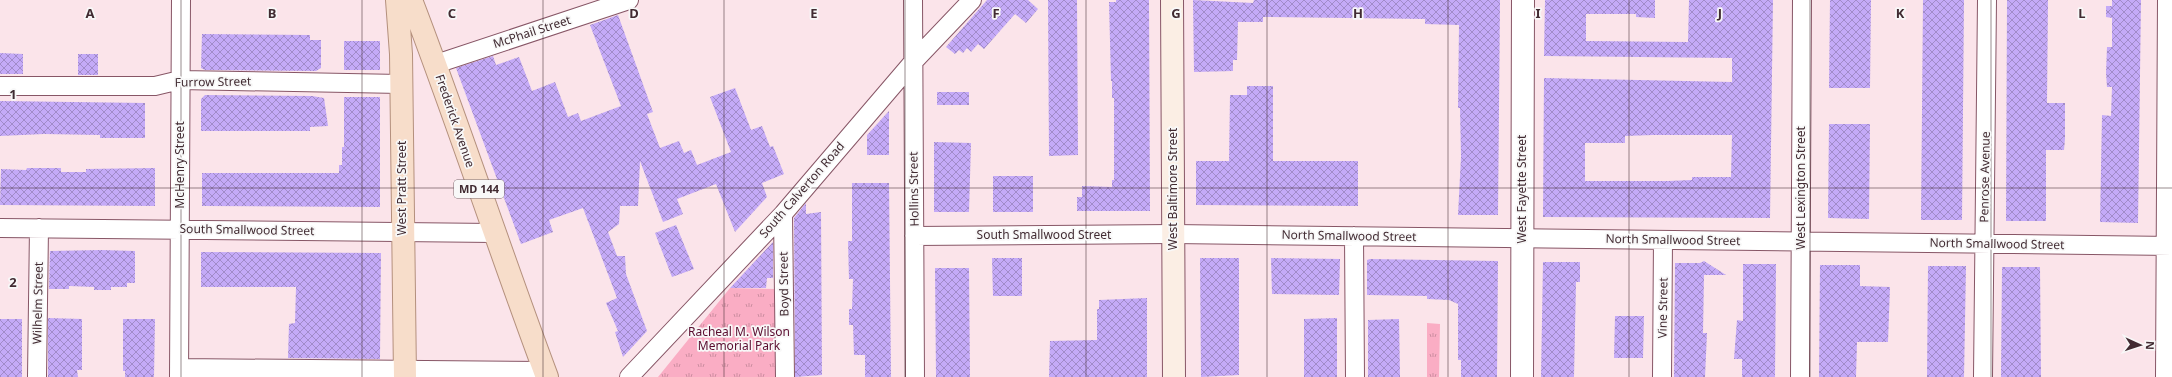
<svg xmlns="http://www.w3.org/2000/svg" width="2172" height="377" font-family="'Noto Sans',sans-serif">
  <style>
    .park { fill: url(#park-tufts) }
    .building { fill: url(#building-cross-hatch); fill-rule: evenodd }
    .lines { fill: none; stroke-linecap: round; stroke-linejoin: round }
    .minor-casing { stroke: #875666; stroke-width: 20 }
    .tertiary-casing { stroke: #875666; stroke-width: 24 }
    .secondary-casing { stroke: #875666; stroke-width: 24 }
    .primary-casing { stroke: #b4907d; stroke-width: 24 }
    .minor { stroke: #fff; stroke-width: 18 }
    .tertiary { stroke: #fff; stroke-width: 22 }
    .secondary { stroke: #fbeee4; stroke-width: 22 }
    .primary { stroke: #f7ddca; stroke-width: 22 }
    .grid { fill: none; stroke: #412b32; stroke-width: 1; stroke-opacity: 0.55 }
    .labels { text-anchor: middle; stroke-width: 3.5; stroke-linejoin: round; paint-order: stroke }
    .shield { fill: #f8f8f8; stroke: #78686d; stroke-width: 1 }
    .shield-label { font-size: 11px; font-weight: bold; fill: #412b32 }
    .street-label { font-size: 12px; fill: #412b32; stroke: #f8f8f8 }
    .park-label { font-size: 12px; fill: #5a0c2f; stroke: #f8f8f8 }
    .grid-label { font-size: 13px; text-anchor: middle; font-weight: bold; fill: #412b32; stroke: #f8f8f8; stroke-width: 3.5; stroke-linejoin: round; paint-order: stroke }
  </style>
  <defs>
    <pattern id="park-tufts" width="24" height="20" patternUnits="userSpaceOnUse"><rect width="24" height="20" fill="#faadc4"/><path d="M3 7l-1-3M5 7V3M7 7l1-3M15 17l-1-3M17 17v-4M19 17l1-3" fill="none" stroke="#cc8da0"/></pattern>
    <pattern id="building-cross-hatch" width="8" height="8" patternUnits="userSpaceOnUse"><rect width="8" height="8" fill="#c4aaf7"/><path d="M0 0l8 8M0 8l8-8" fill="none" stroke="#a18bc9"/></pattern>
  </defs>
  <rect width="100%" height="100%" fill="#fbe4ea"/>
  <!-- park -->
  <path class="park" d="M730,288L777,289V377H658Z
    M1427,323L1440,324L1439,377H1427Z"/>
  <!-- building -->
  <path class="building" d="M987,0H1028L1038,9L1026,23L1015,14L984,49L978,44L971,52L967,48L963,53L959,50L955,54L946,47Z
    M1048,0H1077L1078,155L1049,156Z
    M1116,0H1149L1150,211H1077V197H1082V186L1112,187V180H1114V98H1112V81H1111L1109,2H1116Z
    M1193,0L1253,3L1254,0H1500L1498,215H1458L1461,157L1460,108H1458L1459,25L1425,24V19L1263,17V22H1238L1237,60H1233V71L1194,72Z
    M1545,0H1655V18L1636,17V14H1586V41L1688,42L1689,0H1773L1770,218L1543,217L1544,78L1732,82V58L1544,56ZM1653,135H1732L1731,177H1692V180L1668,181H1585V143H1625V136Z
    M1830,0H1871L1870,88H1829Z
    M1923,0H1964L1962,220H1921Z
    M2007,0H2048L2047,103H2065V139L2064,150H2046V221H2006Z
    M2112,0H2141L2138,223L2100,222L2102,115L2111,116L2112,87H2107L2106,73L2107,47H2112V18L2106,17V6H2112Z
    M618,15L653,112L647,114L660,148L679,141L684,153L691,150L697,165L731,152L710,97L735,88L751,130L762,126L770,147L773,146L784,174L762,183L767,197L735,232L716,184L677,199L683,214L663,222L640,161L638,206H620L619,224L608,232L617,256H625L626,274L647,331L623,357L615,332L618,331L606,303L617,298L583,208L549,220L553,232L521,244L456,68L493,56L496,65L519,57L532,91L555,82L568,117L578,113L581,121L621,106L590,25Z
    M202,34L310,35V40H321V68L316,71L205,70L201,68Z
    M344,41H380V70H344Z
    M0,53L23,54V74H0Z
    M78,54H98V75H78Z
    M1247,86H1273V161H1358V206L1196,205V161H1229L1230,95H1247Z
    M937,92H969V105H937Z
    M205,95L312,96L324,98L328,126L310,127V131H201V99Z
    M344,97H380V207L202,206V173H339V165H342V147H344Z
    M0,101L145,103V138H100V135L44,134L0,136Z
    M889,111V155H867V135Z
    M1829,124H1870L1869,219L1828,218Z
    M934,142L971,143L969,212H934Z
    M27,168H61V172H86V169L155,168V206L0,205L1,169L26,170Z
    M993,176H1033V212H993Z
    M852,183H889L891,377H865V355H854L853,325H849V309H852L853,279H849L848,241H852Z
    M806,203V214L821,212L822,375L795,377L794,218Z
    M676,225L694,269L672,277L655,233Z
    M773,242V278H767L766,288H730Z
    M101,250L135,251V283H127V287H111V290H94V287L69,286V289H49L50,251Z
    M201,252L381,253L380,359L288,358L289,324L295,323L296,287H201Z
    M992,258H1022V296H993Z
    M1200,258H1239V375L1201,377Z
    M1271,258L1340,259L1339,295L1272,294Z
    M1370,259L1498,261L1497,377H1461V360H1458V304L1449,300L1427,299V296L1367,295V260Z
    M1704,261L1726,275H1704L1703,333H1707L1705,377H1674L1675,263H1700Z
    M1543,262H1580V282H1576L1574,377H1541Z
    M1743,264H1776L1775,377H1742V359H1734L1737,320L1743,321Z
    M1820,265H1860V286L1890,287L1888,342H1857L1856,377H1819Z
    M1928,266H1966L1964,377H1927Z
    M2002,267H2040L2041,377H2001Z
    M935,268H969L970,377H936Z
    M1147,298V377H1049L1050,341L1097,340V309H1099V300Z
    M1615,316H1644L1643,358H1614Z
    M48,318L82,319V370H77L78,377H48Z
    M1337,318V377H1304V319Z
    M0,319H22V377H0Z
    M123,319H155L154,377H125V371H123Z
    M1399,319L1400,377H1368V320Z"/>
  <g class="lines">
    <defs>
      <path id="minor" d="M913,0L915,377
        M436,64L629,0
        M0,86H155L180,80L401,84
        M783,214L785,377
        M0,228L494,233
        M914,236L1173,234L2172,246
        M1354,236L1355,377
        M179,368L545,371
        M37,377L39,228
        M179,377L181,0
        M629,377L783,214L913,62L972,0
        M1662,377L1663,240
        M1800,377L1802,0
        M1983,377L1987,0
        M2165,377L2167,0"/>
      <path id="tertiary" d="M1522,377L1523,0"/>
      <path id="secondary" d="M1172,0L1174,377"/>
      <path id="primary" d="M397,0L401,54L405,377
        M411,0C459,125 500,252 547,377"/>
    </defs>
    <!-- minor casing -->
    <use href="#minor" class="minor-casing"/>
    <!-- tertiary casing -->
    <use href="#tertiary" class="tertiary-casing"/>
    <!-- secondary casing -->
    <use href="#secondary" class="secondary-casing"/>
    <!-- primary casing -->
    <use href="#primary" class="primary-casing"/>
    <!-- minor -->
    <use href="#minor" class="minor"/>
    <!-- tertiary -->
    <use href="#tertiary" class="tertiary"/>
    <!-- secondary -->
    <use href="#secondary" class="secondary"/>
    <!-- primary -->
    <use href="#primary" class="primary"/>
  </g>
  <!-- grid -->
  <path class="grid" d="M181,0V377M362,0V377M543,0V377M724,0V377M905,0V377M1086,0V377M1267,0V377M1448,0V377M1629,0V377M1810,0V377M1991,0V377M0,188H2172"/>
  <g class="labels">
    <!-- shield labels -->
    <rect class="shield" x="454" y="180" width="50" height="18" rx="3"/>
    <g class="shield-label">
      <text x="479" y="193">MD 144</text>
    </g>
    <!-- street labels -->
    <g class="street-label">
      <text transform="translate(532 32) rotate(-18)" y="4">McPhail Street</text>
      <text transform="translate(213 82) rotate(-1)" y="4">Furrow Street</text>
      <text transform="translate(455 121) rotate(71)" y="4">Frederick Avenue</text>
      <text transform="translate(180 165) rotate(-90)" y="4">McHenry Street</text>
      <text transform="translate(1985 177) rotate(-89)" y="4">Penrose Avenue</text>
      <text transform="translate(402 188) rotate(-90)" y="4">West Pratt Street</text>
      <text transform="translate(1801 188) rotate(-90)" y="4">West Lexington Street</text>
      <text transform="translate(914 189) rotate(-91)" y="4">Hollins Street</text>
      <text transform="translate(1173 189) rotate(-90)" y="4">West Baltimore Street</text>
      <text transform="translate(1522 189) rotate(-90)" y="4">West Fayette Street</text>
      <text transform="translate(802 190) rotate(-49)" y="4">South Calverton Road</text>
      <text transform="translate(247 230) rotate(1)" y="4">South Smallwood Street</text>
      <text x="1044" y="239">South Smallwood Street</text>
      <text transform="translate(1349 236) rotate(1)" y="4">North Smallwood Street</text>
      <text transform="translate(1673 240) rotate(1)" y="4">North Smallwood Street</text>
      <text transform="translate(1997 244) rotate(1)" y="4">North Smallwood Street</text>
      <text transform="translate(784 284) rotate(-91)" y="4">Boyd Street</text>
      <text transform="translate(38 303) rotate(-89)" y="4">Wilhelm Street</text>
      <text transform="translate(1663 308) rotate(-89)" y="4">Vine Street</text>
    </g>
    <!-- park labels -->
    <g class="park-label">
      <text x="739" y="336">Racheal M. Wilson<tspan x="739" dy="14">Memorial Park</tspan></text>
    </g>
  </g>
  <g class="grid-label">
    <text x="90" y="18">A</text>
    <text x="272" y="18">B</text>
    <text x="452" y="18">C</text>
    <text x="634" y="18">D</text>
    <text x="814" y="18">E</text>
    <text x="996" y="18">F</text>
    <text x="1176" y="18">G</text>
    <text x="1358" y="18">H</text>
    <text x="1538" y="18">I</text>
    <text x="1720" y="18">J</text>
    <text x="1900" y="18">K</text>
    <text x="2082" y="18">L</text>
    <text x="13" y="99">1</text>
    <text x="13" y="287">2</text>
  </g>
  <!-- north arrow -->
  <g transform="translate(2140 345) rotate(93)" stroke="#f8f8f8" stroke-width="3" paint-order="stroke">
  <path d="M0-3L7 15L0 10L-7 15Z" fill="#412b32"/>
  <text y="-6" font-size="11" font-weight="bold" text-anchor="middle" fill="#412b32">N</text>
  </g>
</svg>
